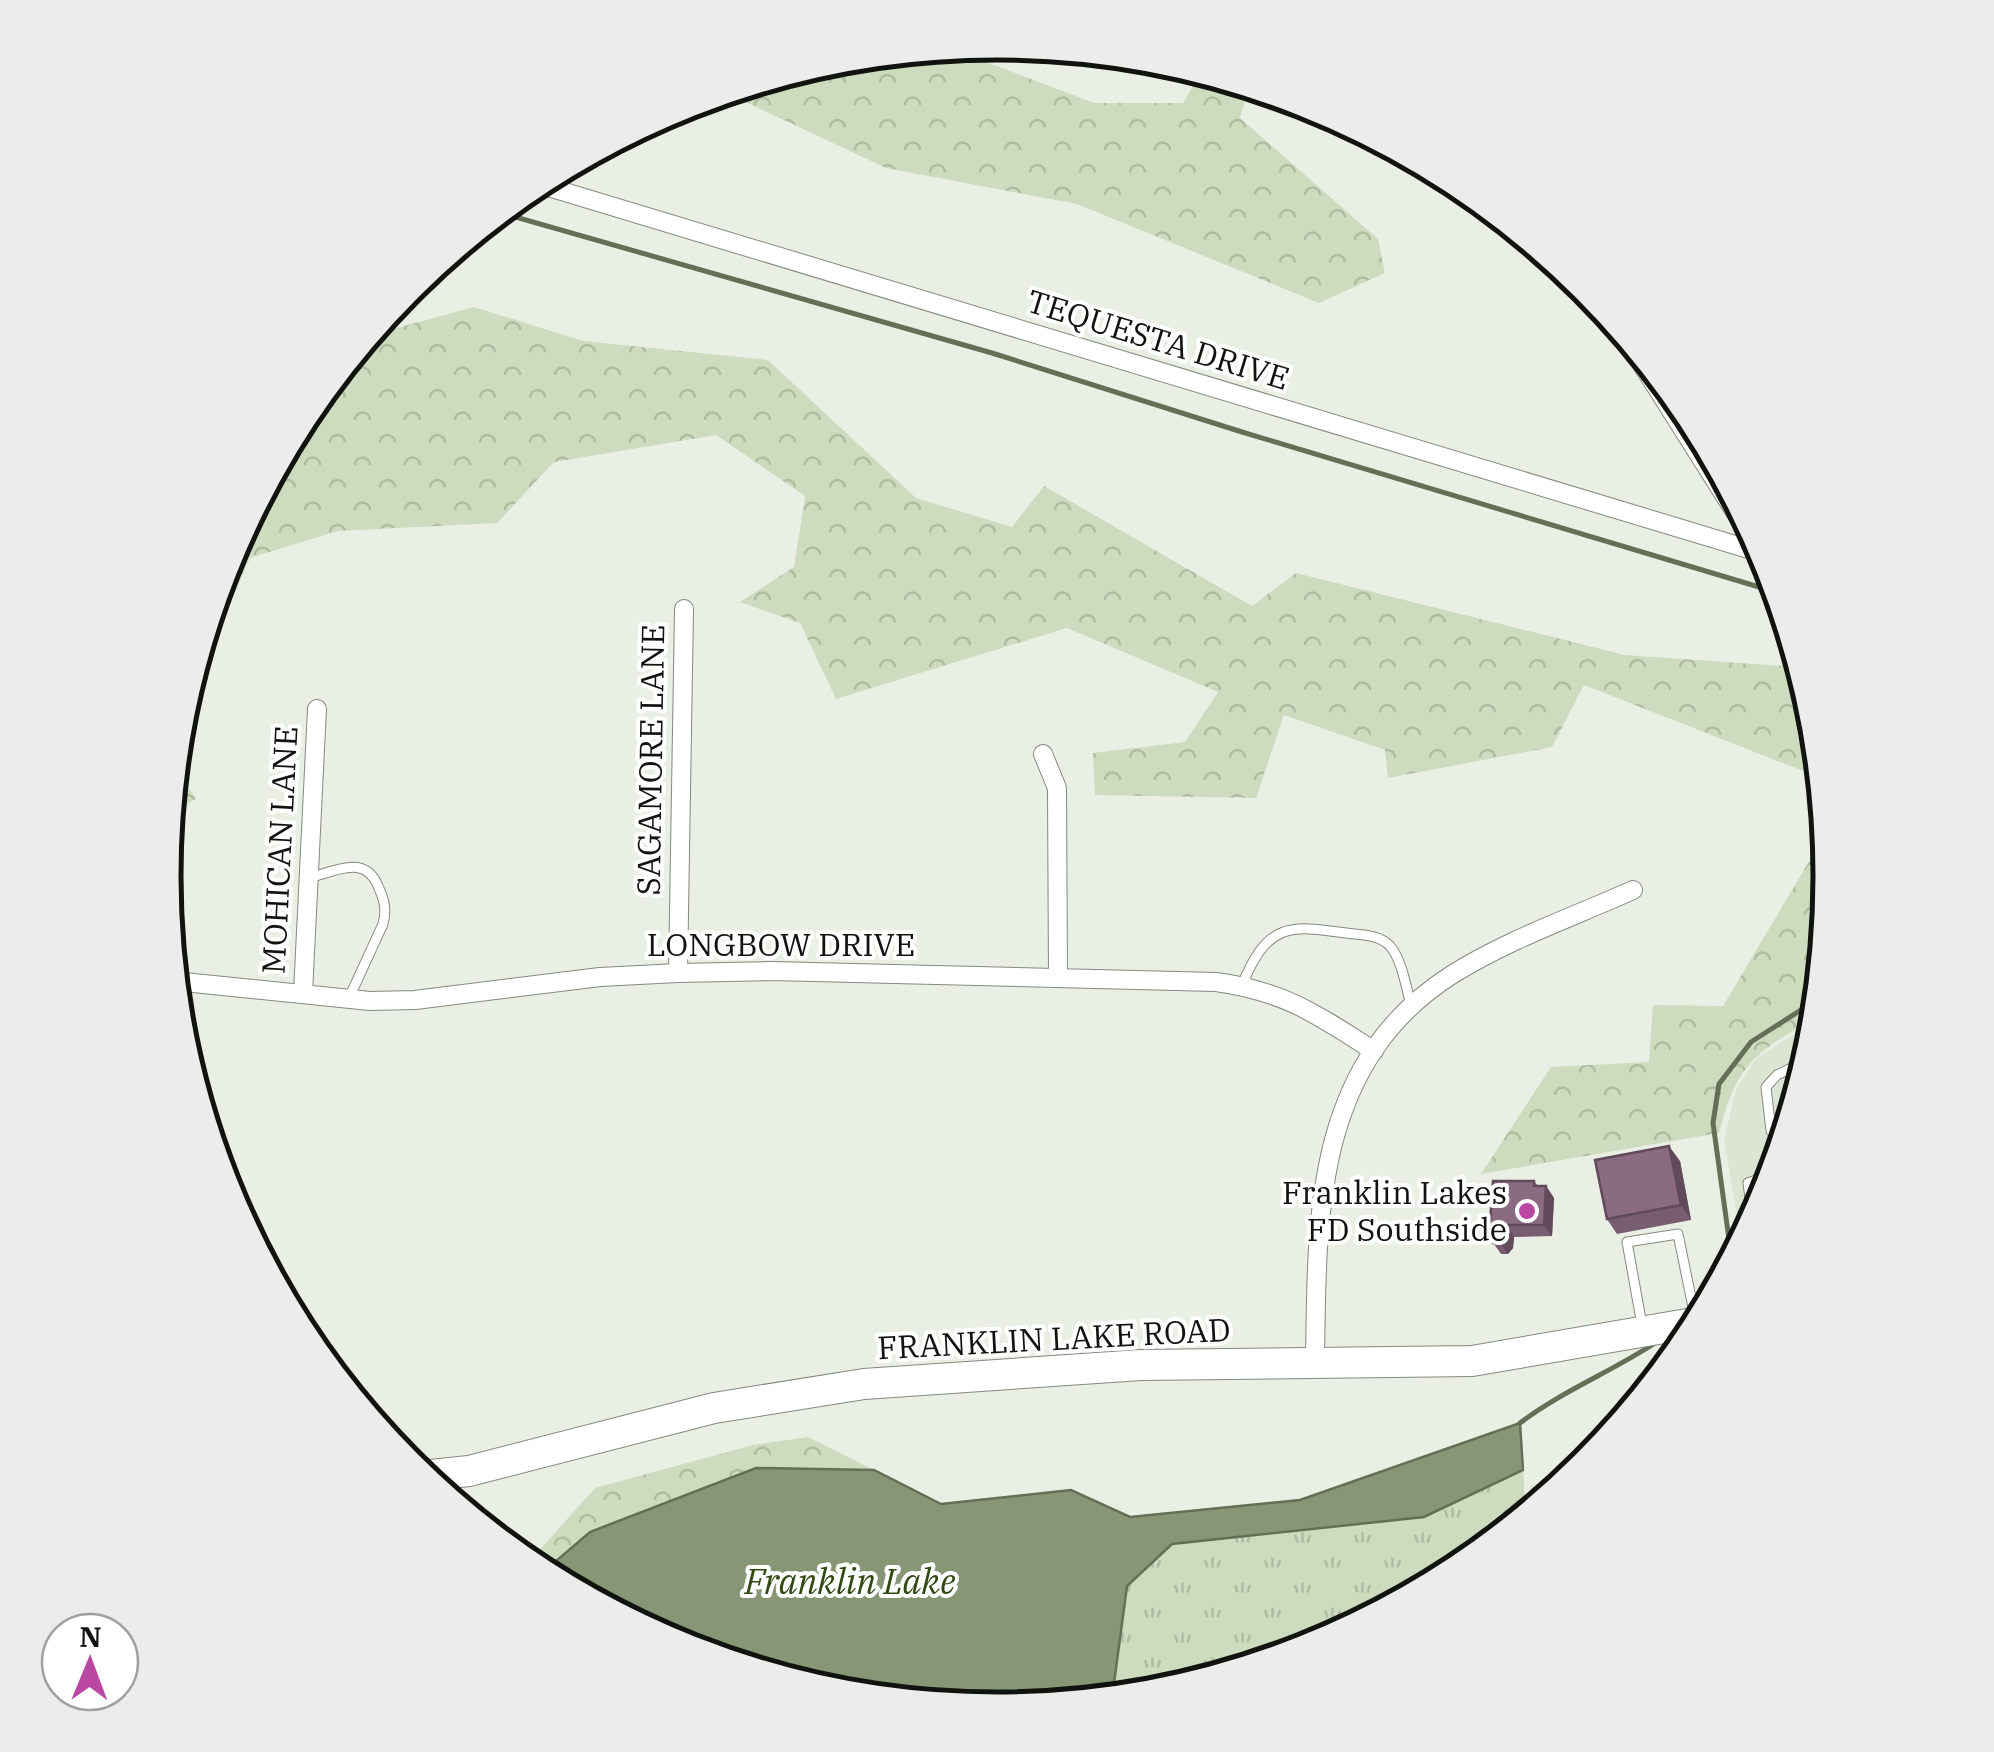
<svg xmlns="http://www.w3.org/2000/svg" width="1994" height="1752" font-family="'IBM Plex Serif',serif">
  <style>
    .built { fill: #dce4d3 }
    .forest { fill: url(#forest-crowns) }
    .park { fill: url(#park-tufts) }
    .water { fill: #879775; stroke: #646f56; stroke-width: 2.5 }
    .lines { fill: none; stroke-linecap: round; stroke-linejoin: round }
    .stream { stroke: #646f56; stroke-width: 5 }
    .service-casing { stroke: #858980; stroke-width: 11 }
    .minor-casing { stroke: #858980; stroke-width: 20 }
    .primary-casing { stroke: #858980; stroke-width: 32 }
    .service { stroke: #fff; stroke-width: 9 }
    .minor { stroke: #fff; stroke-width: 18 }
    .primary { stroke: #fff; stroke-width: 30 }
    .wall { fill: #785c70 }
    .shaded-wall { fill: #614b5b }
    .building { fill: #8b6b82; stroke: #614b5b; stroke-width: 2.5 }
    .poi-dot { fill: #ba48a3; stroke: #fff; stroke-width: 4 }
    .labels { text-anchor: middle; stroke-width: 8; stroke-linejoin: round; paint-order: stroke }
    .street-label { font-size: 32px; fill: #11130f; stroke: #fff }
    .poi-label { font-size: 32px; fill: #11130f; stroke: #fff; text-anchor: end }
    .water-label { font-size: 35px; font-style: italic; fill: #334913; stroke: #fff }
    .rim { fill: none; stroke: #11130f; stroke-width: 5 }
  </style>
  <defs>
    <pattern id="forest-crowns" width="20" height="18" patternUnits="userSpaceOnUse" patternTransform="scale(2.5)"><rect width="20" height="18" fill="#cddcbe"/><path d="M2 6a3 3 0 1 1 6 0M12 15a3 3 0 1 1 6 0" fill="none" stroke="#afbca2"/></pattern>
    <pattern id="park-tufts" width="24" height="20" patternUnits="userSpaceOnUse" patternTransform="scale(2.5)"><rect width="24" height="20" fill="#cddcbe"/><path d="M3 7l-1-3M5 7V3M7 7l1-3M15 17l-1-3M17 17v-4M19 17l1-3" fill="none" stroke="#afbca2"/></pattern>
  </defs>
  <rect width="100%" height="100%" fill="#eaefe5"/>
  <!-- built -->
  <path class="built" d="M1816,1020L1814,1039L1767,1195L1742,1242L1724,1141L1736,1089L1757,1058Z"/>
  <!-- forest -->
  <path class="forest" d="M947,47L1094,103H1183L1202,71L1249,86L1240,118L1378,239L1385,273L1319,303L1077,204L886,168L724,92L835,58Z
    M474,307L583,341L768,360L916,498L1012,527L1044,486L1252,606L1296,573L1625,655L1800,667L1815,714L1821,778L1584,685L1552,747L1388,778L1385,750L1284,715L1256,798L1095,795L1093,753L1185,742L1218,692L1067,628L836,699L800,623L740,602L794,567L805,496L716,435L554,462L497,523L338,531L250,558L219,629L202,638L227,557L304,412L367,336Z
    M174,765L196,799L170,812Z
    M1826,833L1830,877L1816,1018C1755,1052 1737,1063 1719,1133L1481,1174L1551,1067L1649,1062L1653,1005L1723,1006Z
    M808,1437L874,1470L756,1468L590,1532L542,1573L527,1564L595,1488L753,1445Z"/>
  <!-- park -->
  <path class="park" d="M1523,1470L1526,1515L1460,1569L1315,1646L1159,1694L1112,1698L1127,1586L1172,1543L1424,1517Z"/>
  <!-- water -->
  <path class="water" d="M1520,1423L1523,1470L1424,1517L1172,1544L1127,1586L1112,1698L996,1709L834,1693L678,1646L542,1573L590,1532L756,1468L874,1470L941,1504L1071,1490L1130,1517L1300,1500Z"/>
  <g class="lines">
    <!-- stream -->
    <path class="stream" d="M498,212L992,353L1242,432L1759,587L1777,590
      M1732,1261L1713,1123L1719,1084L1751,1042L1818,999
      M1520,1423C1562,1391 1611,1372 1655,1343"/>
    <defs>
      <path id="service" d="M309,878C335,871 365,854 378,886C384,899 387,910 383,924L349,998
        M1242,985C1267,925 1286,924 1346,933C1360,935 1379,934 1390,946C1402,960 1406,987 1411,1005
        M1782,1144L1771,1131L1766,1087L1777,1075L1808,1060
        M1762,1204L1758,1186L1762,1175
        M1753,1221L1748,1183L1773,1174
        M1642,1325L1627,1242L1678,1234L1695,1317"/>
      <path id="minor" d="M535,183L1765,554
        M1612,317L1761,553
        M1043,754L1057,788L1058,978
        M678,973L684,609
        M174,981L370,1001L415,1000L600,977L678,973L771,971L1216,982C1284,991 1318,1015 1374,1051
        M303,993L317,709
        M1315,1365C1317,1219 1312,1063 1453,974C1509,939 1573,917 1633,890"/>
      <path id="primary" d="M421,1476L469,1471L714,1408L864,1384L1141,1365L1472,1361L1699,1322"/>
    </defs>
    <!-- service casing -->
    <use href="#service" class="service-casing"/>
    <!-- minor casing -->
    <use href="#minor" class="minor-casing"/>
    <!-- primary casing -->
    <use href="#primary" class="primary-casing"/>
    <!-- service -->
    <use href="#service" class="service"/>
    <!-- minor -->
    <use href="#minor" class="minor"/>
    <!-- primary -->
    <use href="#primary" class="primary"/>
  </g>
  <!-- wall -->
  <path class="wall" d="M1680,1161L1691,1220L1617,1234L1607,1219Z
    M1534,1181L1538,1186H1546L1554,1198L1552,1236L1514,1237L1513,1248L1508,1254H1501L1489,1237Z"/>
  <!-- shaded-wall -->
  <path class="shaded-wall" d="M1669,1146L1680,1161L1691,1220L1681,1205Z
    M1546,1186L1554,1198L1552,1236L1544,1225Z
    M1506,1225L1514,1237L1513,1248L1508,1254L1500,1243Z"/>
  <!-- building -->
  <path class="building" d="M1669,1146L1681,1205L1607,1219L1595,1160Z
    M1773,1175L1767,1196L1756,1215L1753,1216L1752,1201L1765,1196L1762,1177Z
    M1493,1181H1534V1186H1546L1544,1225H1506L1505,1237L1500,1243H1493L1489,1237Z
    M1162,1683L1190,1684L1161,1693Z"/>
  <!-- markers -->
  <circle class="poi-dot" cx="1527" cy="1211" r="10"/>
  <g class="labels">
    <!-- street labels -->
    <g class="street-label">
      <text transform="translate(1158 340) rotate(17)" y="11">TEQUESTA DRIVE</text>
      <text transform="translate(651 760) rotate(-89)" y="11">SAGAMORE LANE</text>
      <text transform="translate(280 850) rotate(-87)" y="11">MOHICAN LANE</text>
      <text x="781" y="956">LONGBOW DRIVE</text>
      <text transform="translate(1054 1339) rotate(-3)" y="11">FRANKLIN LAKE ROAD</text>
    </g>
    <!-- poi labels -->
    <g class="poi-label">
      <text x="1507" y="1204">Franklin Lakes<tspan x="1507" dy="37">FD Southside</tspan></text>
    </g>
    <!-- water labels -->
    <g class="water-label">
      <text x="850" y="1594">Franklin Lake</text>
    </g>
  </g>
  <!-- crop -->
  <path d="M0 0H1994V1752H0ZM181 876a816 816 0 1 1 1632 0a816 816 0 1 1-1632 0Z" fill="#ececec" fill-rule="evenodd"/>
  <path class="rim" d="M181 876a816 816 0 1 1 1632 0a816 816 0 1 1-1632 0Z"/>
  <!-- north arrow -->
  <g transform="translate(90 1662) rotate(1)"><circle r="48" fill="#ffffff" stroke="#a0a19f" stroke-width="2.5"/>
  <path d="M0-8L18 38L0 25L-18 38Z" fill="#ba48a3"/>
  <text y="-15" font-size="28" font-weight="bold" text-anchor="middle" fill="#11130f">N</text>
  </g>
</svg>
